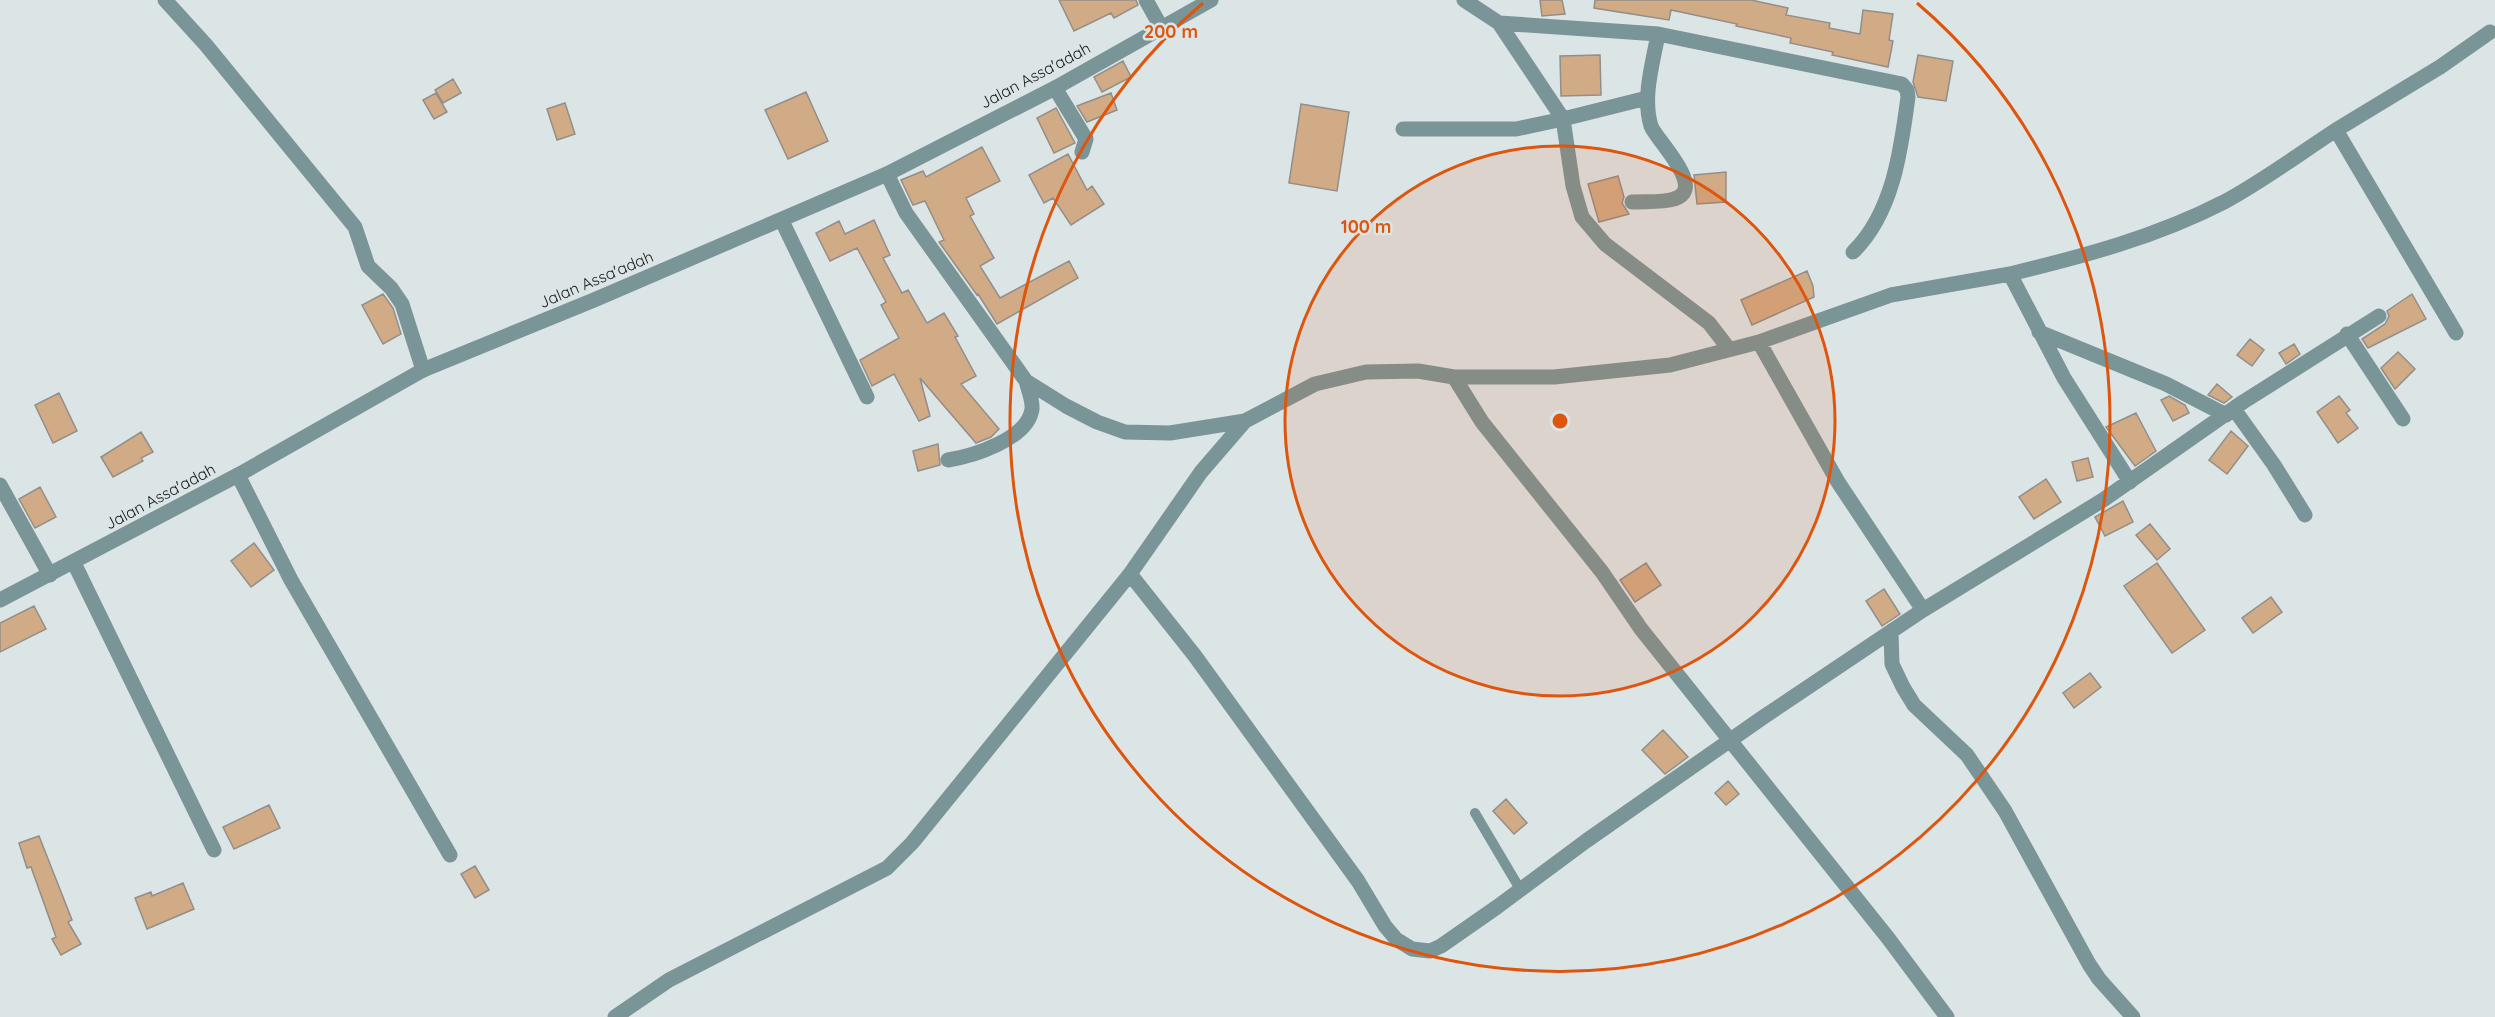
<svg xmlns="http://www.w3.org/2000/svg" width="2495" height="1017" font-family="Quicksand,sans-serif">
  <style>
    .building { fill: #d1aa86; stroke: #938e89; stroke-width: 1.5 }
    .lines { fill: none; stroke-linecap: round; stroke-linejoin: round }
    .service { stroke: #7a9597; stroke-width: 10 }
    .minor { stroke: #7a9597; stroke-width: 15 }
    .tertiary { stroke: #7a9597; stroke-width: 15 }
    .ring { fill: none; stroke: #de560d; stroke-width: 3 }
    .labels { text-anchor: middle; stroke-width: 5; stroke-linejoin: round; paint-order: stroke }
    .street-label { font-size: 16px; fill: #171a1a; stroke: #dce5e6 }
    .centre { fill: #de560d; stroke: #dce5e6; stroke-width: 3 }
    .ring-label { font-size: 18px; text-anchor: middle; font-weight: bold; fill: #de560d; stroke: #dce5e6; stroke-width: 5; stroke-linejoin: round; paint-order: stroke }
  </style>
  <rect width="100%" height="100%" fill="#dce5e6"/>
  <!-- building -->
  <path class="building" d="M1059,0H1136L1138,5L1114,18L1111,13L1074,31Z
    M1540,0H1562L1565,14L1542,16Z
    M1595,0H1751L1788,8L1786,15L1830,23L1829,28L1860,34L1863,10L1893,14L1889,40L1893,41L1888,67L1832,55L1833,52L1790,43L1791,38L1736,26L1737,24L1671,10L1669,20L1594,8Z
    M1600,55L1601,95L1561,96L1560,56Z
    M1918,55L1953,61L1946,101L1918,97L1913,82Z
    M1123,61L1131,77L1102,92L1094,77Z
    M453,79L461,93L443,103L435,90Z
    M806,92L828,141L788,159L765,110Z
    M436,93L447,112L434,119L423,100Z
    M1111,93L1117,110L1087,122L1077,106Z
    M565,103L575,134L557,140L547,109Z
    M1301,104L1349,112L1337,191L1289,183Z
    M1056,108L1075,143L1054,153L1037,118Z
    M982,147L1000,181L966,198L974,214L970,216L994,258L980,266L1000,298L1069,261L1078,278L997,324L978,294L977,295L939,242L944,240L925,201L913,205L901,180L923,171L926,177Z
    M1068,154L1087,190L1092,186L1104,204L1071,225L1053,198L1044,203L1029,175Z
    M1726,172V202L1697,204L1694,175Z
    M1618,176L1624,197L1622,203L1629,214L1599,222L1588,184Z
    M874,220L890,255L883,258L902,293L908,290L927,323L944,313L958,336L955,337L976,376L961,384L999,429L991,437L976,443L920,378L930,416L919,421L894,374L872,386L860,360L899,338L881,305L886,302L857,248L830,261L816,233L839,221L845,234Z
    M1807,271L1813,286L1814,297L1752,325L1741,300Z
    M383,294L393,308L401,334L383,344L362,305Z
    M2412,294L2426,319L2368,348L2362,339L2385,324L2389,316L2387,311Z
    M2250,339L2264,350L2252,366L2237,355Z
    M2294,344L2300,354L2286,364L2279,353Z
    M2398,352L2415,369L2395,389L2381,368Z
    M2217,384L2232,397L2224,403L2208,395Z
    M59,393L77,431L53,443L35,405Z
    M2169,396L2185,405L2189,413L2173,421L2161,400Z
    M2339,396L2350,410L2346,413L2358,428L2338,443L2317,412Z
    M2136,413L2156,451L2135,466L2106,427Z
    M2231,431L2248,446L2227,474L2209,460Z
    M141,432L153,452L141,458L143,461L113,477L101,457Z
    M938,444L940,465L918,471L913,451Z
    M2088,458L2093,477L2077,481L2072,462Z
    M2046,479L2061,502L2034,519L2019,497Z
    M40,487L56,517L35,528L19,499Z
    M2123,501L2133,522L2105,536L2095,517Z
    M2150,524L2170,549L2157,560L2136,535Z
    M254,543L274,570L251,587L231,561Z
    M1646,563L1661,585L1635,602L1620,580Z
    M2157,563L2205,630L2172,653L2124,586Z
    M1884,589L1900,614L1882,626L1866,601Z
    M2271,597L2282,612L2253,633L2242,618Z
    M34,606L46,629L0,652V623Z
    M2090,673L2101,687L2074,708L2063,693Z
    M1663,730L1688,757L1665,774L1642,750Z
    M1728,781L1739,794L1726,805L1715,793Z
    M1506,799L1527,823L1514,834L1493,811Z
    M269,805L280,828L234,849L223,827Z
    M39,836L72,920L68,922L81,944L61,955L52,939L56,937L31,867L27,868L19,843Z
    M475,866L489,890L475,898L461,874Z
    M183,883L194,909L147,929L135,898L151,892L152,896Z"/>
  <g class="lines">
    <!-- service -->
    <path class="service" d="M1475,813L1520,889"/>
    <!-- minor -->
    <path class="minor" d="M165,0L206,45L355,227L368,266L391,288L402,304L423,370
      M1146,0L1161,27
      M1464,0L1499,23L1563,119L1647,98
      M1499,23L1658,34L1902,84L1907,90L1908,97C1901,150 1893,213 1853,252
      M1055,88L1086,139L1082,152
      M1403,129H1516L1563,119L1573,186L1582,217L1605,244L1709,323L1729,349
      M2336,130L2440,67L2490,32
      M887,174L906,213L1026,381C1028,389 1033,401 1032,409C1028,439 973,456 948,460
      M1632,202C1645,201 1662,203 1674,199C1708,189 1656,140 1651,126C1642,97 1653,63 1658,34
      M782,221L867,397
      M2010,274C2084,256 2156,237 2224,202C2263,181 2299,154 2336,130L2456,333
      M2039,332L2166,384L2226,415
      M2347,334L2403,419
      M1759,342L1891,295L2010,274L2064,378L2130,482
      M1454,377L1482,422L1602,572L1641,629L1888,938L1947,1017
      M1026,381L1066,406L1097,422L1125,432L1170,433L1245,421L1315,384L1366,372L1418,371L1454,377H1554L1670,365L1759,342L1838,482L1923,610
      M2234,409L2274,465L2305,515
      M238,475L291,580L450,855
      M0,485L50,575
      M74,563L214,850
      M1130,574L1195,656L1358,881L1385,926L1396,939L1412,949L1430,951L1441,946L1497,907L1586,841L1762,718L1923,610L2103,500L2243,402L2379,316
      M1891,633L1892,664L1903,687L1914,705L1967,755L2005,811L2089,964L2099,979L2133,1017
      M615,1017L669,980L887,868L912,843L1130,574L1201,472L1245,421"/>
    <!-- tertiary -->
    <path class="tertiary" d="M0,600L238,475L423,370L594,300L887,174L1055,88L1211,0"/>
  </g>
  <!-- distance rings -->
  <circle cx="1560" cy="421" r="275" fill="#de560d" fill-opacity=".12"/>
  <g class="ring">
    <circle cx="1560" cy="421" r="275"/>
    <path d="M1917 3A550 550 0 1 1 1203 3"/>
  </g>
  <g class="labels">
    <!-- street labels -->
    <g class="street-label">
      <text transform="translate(1035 75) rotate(-28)" y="6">Jalan Assa'adah</text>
      <text transform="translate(596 279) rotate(-23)" y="6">Jalan Assa'adah</text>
      <text transform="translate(160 496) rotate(-28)" y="6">Jalan Assa'adah</text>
    </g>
  </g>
  <circle cx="1560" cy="421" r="9" class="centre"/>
  <g class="ring-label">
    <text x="1171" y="38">200 m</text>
    <text x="1366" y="233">100 m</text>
  </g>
</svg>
